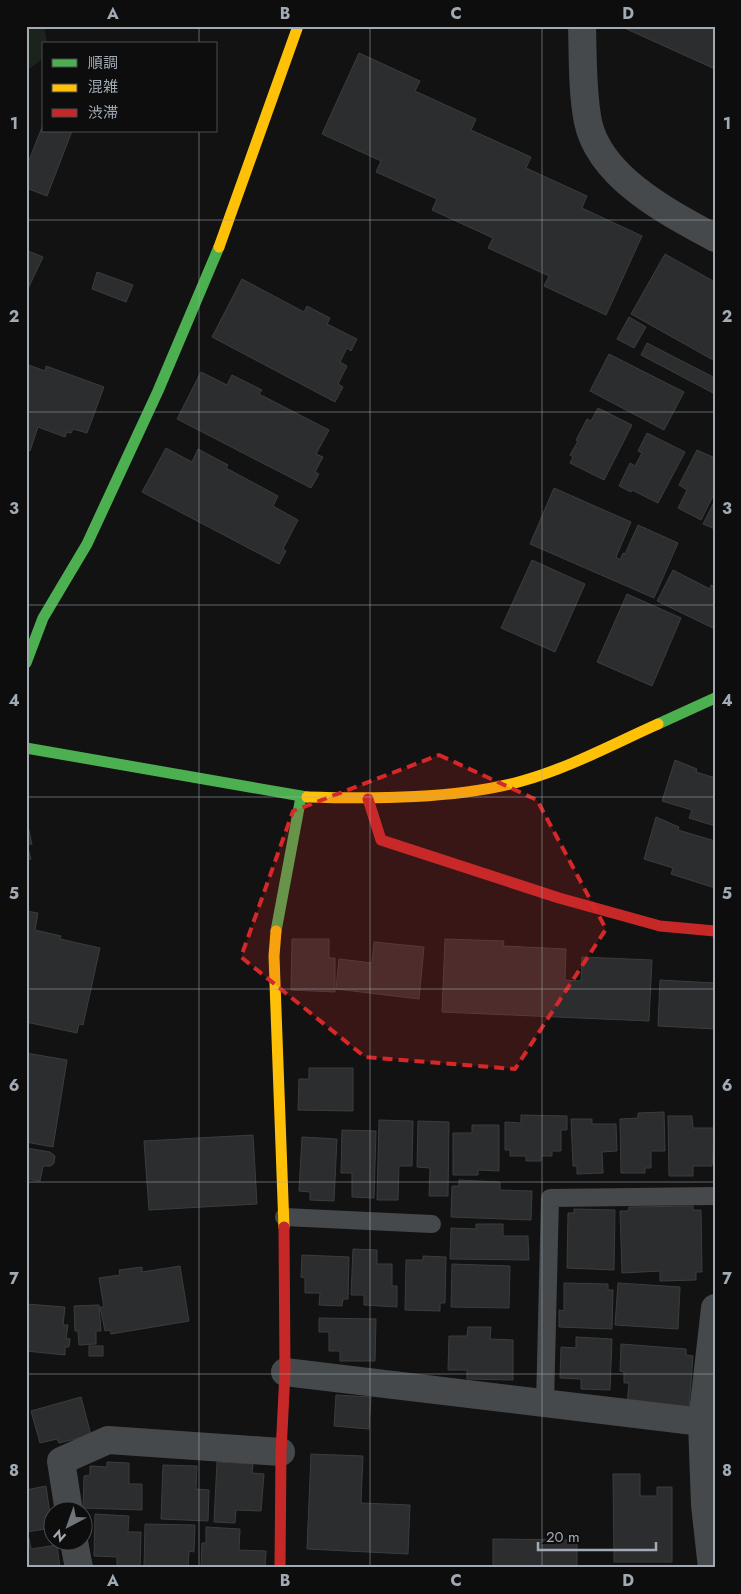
<svg xmlns="http://www.w3.org/2000/svg" width="741" height="1594" viewBox="0 0 741 1594" font-family="Jost,'Noto Sans JP',sans-serif">
	<style>
		.green { fill: #1c231c }
		.building { fill: #2c2d2e; stroke: #3a3d3e }
		.lines { fill: none; stroke-linecap: round; stroke-linejoin: round }
		.lane { stroke: #46494b; stroke-width: 18 }
		.street { stroke: #46494b; stroke-width: 28 }
		.fast { stroke: #4caf50; stroke-width: 11 }
		.slow { stroke: #ffc107; stroke-width: 11 }
		.jam { stroke: #c62828; stroke-width: 11 }
		.marked { fill: #d62828; fill-opacity: 0.2; stroke: #d62828; stroke-width: 4; stroke-dasharray: 10 6; stroke-linejoin: round }
		.grid { fill: none; stroke: #a2abb4; stroke-width: 1; stroke-opacity: 0.55 }
		.neatline { fill: none; stroke: #a2abb4; stroke-width: 2 }
		.grid-label { font-size: 16px; text-anchor: middle; font-weight: bold; fill: #a2abb4 }
	</style>
	<rect width="100%" height="100%" fill="#121212"/>
	<path class="green" d="M26 26H44L47 44H44V58L26 71Z"/>
	<g class="building">
		<path d="M620 26H715V69Z"/>
		<path d="M359 53 420 81 415 91 476 119 471 130 531 157 526 168 587 196 582 208 642 236 606 315 544 286 549 276 488 248 493 238 432 210 437 199 376 172 381 161 322 134Z"/>
		<path d="M44 122V131H72L47 196 26 188V168Z"/>
		<path d="M26 250 43 257 26 293Z"/>
		<path d="M665 254 715 282V361L631 314Z"/>
		<path d="M97 272 133 285 126 302 92 289Z"/>
		<path d="M242 279 304 312 307 306 330 318 327 324 357 339 351 351 347 348 340 362 347 366 338 384 343 387 335 402 212 337Z"/>
		<path d="M629 317 646 327 634 348 617 339Z"/>
		<path d="M647 343 715 378V394L641 355Z"/>
		<path d="M609 354 684 392 664 430 590 391Z"/>
		<path d="M26 364 45 371 46 366 104 387 87 433 73 429 71 433 67 432 65 437 38 427 30 451 26 449Z"/>
		<path d="M201 372 227 385 232 375 262 390 259 394 329 430 316 454 323 457 315 472 319 474 311 488 177 419Z"/>
		<path d="M598 408 632 425 604 480 570 463 573 457 570 455 578 441 576 440 587 419 591 421Z"/>
		<path d="M647 433 685 452 658 503 632 490 631 492 619 486 630 463 635 466 642 453 638 451Z"/>
		<path d="M166 448 192 462 198 449 228 465 226 468 278 496 273 506 298 520 283 549 286 551 279 564 142 492Z"/>
		<path d="M697 450 715 458V492L701 520 678 508 687 490 679 485Z"/>
		<path d="M554 488 631 522 616 557 620 560 623 553 625 554 638 525 678 543 654 598 530 544Z"/>
		<path d="M715 500V529L703 524Z"/>
		<path d="M532 560 585 584 555 652 501 628Z"/>
		<path d="M673 570 710 589 711 585 715 587V629L657 601Z"/>
		<path d="M627 594 681 618 652 686 597 662Z"/>
		<path d="M675 760 697 769 696 772 715 778V826L689 818 692 810 662 801Z"/>
		<path d="M26 817 32 844 27 845 31 859 26 860Z"/>
		<path d="M656 817 679 827 678 830 715 841V888L671 874 673 868 644 859Z"/>
		<path d="M26 911 38 913 35 930 61 936 60 939 100 948 83 1025 79 1024 77 1033 26 1022Z"/>
		<path d="M292 939H329V958H335V992L291 990Z"/>
		<path d="M445 939 504 941 503 946 566 949 565 980 581 981 582 957 652 960 649 1021 442 1012Z"/>
		<path d="M374 942 424 947 419 999 336 989 339 959 372 963Z"/>
		<path d="M660 980 715 983V1029L658 1026Z"/>
		<path d="M26 1053 67 1060 53 1147 26 1142Z"/>
		<path d="M309 1068H353V1111L298 1110 299 1079H309Z"/>
		<path d="M664 1112 665 1151H651V1168H645V1173H621L620 1119 638 1118V1113Z"/>
		<path d="M521 1115 567 1116V1130H561V1151H552V1156H541V1161H526V1156H510V1150H505V1122L521 1123Z"/>
		<path d="M668 1116H692L693 1128H715L712 1166H693V1176H669Z"/>
		<path d="M571 1119H592V1124H616L617 1151 602 1152 603 1173 577 1174V1166H573Z"/>
		<path d="M379 1120 413 1121 412 1166H399L398 1200H377Z"/>
		<path d="M418 1121 449 1122 448 1196H429L430 1168 417 1167Z"/>
		<path d="M472 1125H499V1171L478 1170V1175H453V1133H472Z"/>
		<path d="M342 1130 376 1131 374 1198 352 1197V1173H341Z"/>
		<path d="M253 1135 257 1204 149 1210 144 1141Z"/>
		<path d="M302 1137 337 1139 334 1201 310 1200V1192L299 1191Z"/>
		<path d="M26 1148 50 1152 55 1156 54 1163 51 1166H43L40 1181 26 1179Z"/>
		<path d="M459 1180 500 1182V1190L532 1191 531 1220 451 1217 452 1186H459Z"/>
		<path d="M693 1206V1210H701L702 1272H696V1280L660 1281V1271L622 1273 620 1211H628L629 1207Z"/>
		<path d="M574 1209 615 1210 614 1270 567 1268 568 1213H574Z"/>
		<path d="M476 1224H503V1236H528L529 1260 450 1259 451 1228 476 1229Z"/>
		<path d="M353 1249 377 1250V1264H392V1286H397V1307L364 1305V1295H351Z"/>
		<path d="M302 1255 349 1257 348 1299H343L342 1306 319 1305 320 1293H305V1278L301 1277Z"/>
		<path d="M423 1256 446 1257 445 1303H440V1311L405 1310 406 1260H423Z"/>
		<path d="M452 1264 510 1266 509 1308 451 1307Z"/>
		<path d="M180 1266 189 1321 111 1334 110 1330 105 1331 100 1307H104L99 1278 120 1275 119 1270 142 1267V1272Z"/>
		<path d="M564 1283 608 1284V1290H613L612 1329 559 1327V1310L564 1311Z"/>
		<path d="M618 1283 680 1287 678 1329 615 1325Z"/>
		<path d="M26 1304 65 1307 63 1325H68L66 1338 70 1339 69 1347H65V1355L26 1351Z"/>
		<path d="M99 1305 101 1331H96V1344L79 1345 78 1331H75L74 1306Z"/>
		<path d="M319 1318 376 1319 375 1361H340V1351H329V1332H319Z"/>
		<path d="M468 1327H491L490 1339 513 1340V1380L467 1379V1370H448L449 1336H467Z"/>
		<path d="M576 1337 612 1339 610 1390 581 1389V1379L560 1378 561 1347 576 1348Z"/>
		<path d="M621 1344 686 1349V1355L693 1356 689 1408 627 1404 629 1383H624V1372L620 1371Z"/>
		<rect x="89" y="1346" width="14" height="10"/>
		<path d="M336 1395 371 1397 369 1429 334 1426Z"/>
		<path d="M81 1397 91 1435 59 1443 57 1439 40 1443 31 1411Z"/>
		<path d="M311 1454 363 1456 361 1503 410 1505 408 1554 307 1549Z"/>
		<path d="M107 1462 129 1463V1484H142V1510L83 1508 84 1476 90 1475V1466L107 1467Z"/>
		<path d="M217 1462 253 1464 252 1473 264 1474 261 1511 236 1510 235 1523 214 1522Z"/>
		<path d="M163 1465 197 1466 196 1489 209 1490 208 1521 161 1519Z"/>
		<path d="M613 1474H640V1496H657V1487H672V1562H614Z"/>
		<path d="M46 1486 52 1528 26 1532V1490Z"/>
		<path d="M95 1514 129 1516 128 1532H141L140 1568H117V1557L94 1556Z"/>
		<path d="M145 1524 195 1525 194 1552 189 1551 188 1568H144Z"/>
		<path d="M206 1527 240 1529 239 1550 266 1551 265 1568H201L202 1543H206Z"/>
		<path d="M26 1538H29L31 1549 57 1545 60 1568H26Z"/>
		<path d="M493 1539 577 1540V1568H493Z"/>
	</g>
	<g class="lines">
		<g class="lane">
			<path d="M284 1217 432 1224"/>
			<path d="M545 1405 550 1198 715 1196"/>
		</g>
		<g class="street">
			<path d="M582 26C583 58 582 91 588 122 600 178 669 213 715 238"/>
			<path d="M285 1372 702 1422"/>
			<path d="M69 1512 61 1461 108 1440 281 1452"/>
			<path d="M74 1542 79 1568"/>
			<path d="M712 1568 705 1505 702 1422 715 1308"/>
		</g>
		<g class="fast">
			<path d="M26 663 43 618 87 544 158 391 219 247"/>
			<path d="M658 724 715 698"/>
			<path d="M26 748 307 797"/>
			<path d="M276 931 301 797"/>
		</g>
		<g class="slow">
			<path d="M219 247 298 26"/>
			<path d="M307 797C373 799 458 799 522 781 569 768 613 744 658 724"/>
			<path d="M276 931 274 956 284 1227"/>
		</g>
		<g class="jam">
			<path d="M368 799 381 840 559 898 660 926 715 931"/>
			<path d="M280 1568 281 1452 285 1372 284 1227"/>
		</g>
	</g>
	<path class="marked" d="M439 755 537 800 606 929 515 1069 365 1057 241 957 293 811Z"/>
	<path class="grid" d="M199 26V44M370 26V1568M542 26V1568M199 131V1568M26 220H715M26 412H715M26 605H715M26 797H715M26 989H715M26 1182H715M26 1374H715"/>
	<rect width="741" height="1594" fill="none" stroke="#0d0d0e" stroke-width="55"/>
	<rect x="42" y="42" width="175" height="90" fill="#0d0d0e" stroke="#494c50"/>
	<rect x="52" y="59" width="25" height="8" fill="#4caf50" stroke="#494c50"/>
	<text x="88" y="68" font-size="15" fill="#a2abb4">順調</text>
	<rect x="52" y="84" width="25" height="8" fill="#ffc107" stroke="#494c50"/>
	<text x="88" y="92" font-size="15" fill="#a2abb4">混雑</text>
	<rect x="52" y="109" width="25" height="8" fill="#c62828" stroke="#494c50"/>
	<text x="88" y="118" font-size="15" fill="#a2abb4">渋滞</text>
	<g transform="translate(68 1526) rotate(221)"><circle r="24" fill="#0d0d0e" stroke="#494c50"/>
	<path d="M0-4L9 19L0 12L-9 19Z" fill="#70757b"/>
	<text y="-8" font-size="14" font-weight="bold" text-anchor="middle" fill="#a2abb4">N</text>
	</g>
	<path d="M538 1542v8h118v-8" fill="none" stroke="#a2abb4" stroke-width="2.5"/>
	<text x="546" y="1542" font-size="15" fill="#a2abb4" stroke="#0d0d0e" stroke-width="4" paint-order="stroke">20 m</text>
	<rect x="28" y="28" width="686" height="1538" class="neatline"/>
	<g class="grid-label">
		<text x="113" y="19">A</text>
		<text x="285" y="19">B</text>
		<text x="456" y="19">C</text>
		<text x="628" y="19">D</text>
		<text x="14" y="129">1</text>
		<text x="727" y="129">1</text>
		<text x="14" y="322">2</text>
		<text x="727" y="322">2</text>
		<text x="14" y="514">3</text>
		<text x="727" y="514">3</text>
		<text x="14" y="706">4</text>
		<text x="727" y="706">4</text>
		<text x="14" y="899">5</text>
		<text x="727" y="899">5</text>
		<text x="14" y="1091">6</text>
		<text x="727" y="1091">6</text>
		<text x="14" y="1284">7</text>
		<text x="727" y="1284">7</text>
		<text x="14" y="1476">8</text>
		<text x="727" y="1476">8</text>
		<text x="113" y="1586">A</text>
		<text x="285" y="1586">B</text>
		<text x="456" y="1586">C</text>
		<text x="628" y="1586">D</text>
	</g>
</svg>
